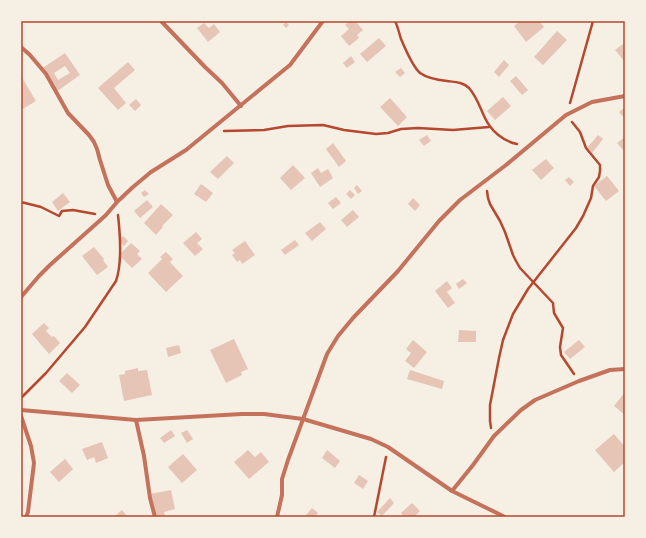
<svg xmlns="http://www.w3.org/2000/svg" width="646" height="538" viewBox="0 0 646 538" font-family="Raleway,sans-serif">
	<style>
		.building { fill: #e6c5b7; fill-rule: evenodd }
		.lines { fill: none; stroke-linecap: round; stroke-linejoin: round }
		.path { stroke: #b5482f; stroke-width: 2.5 }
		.minor { stroke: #c5725c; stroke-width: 4 }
		.neatline { fill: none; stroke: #b5482f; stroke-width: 1.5 }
	</style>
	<rect width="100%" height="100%" fill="#f6efe4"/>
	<g class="building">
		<path d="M350 21H355L363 30 357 35 359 38 349 46 341 36 349 29 345 25Z"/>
		<path d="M520 21H539L544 27 526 42 514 26Z"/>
		<path d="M286 22 289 25 286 28 283 25Z"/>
		<path d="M204 23 209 28 214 24 220 32 208 42 197 28Z"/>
		<path d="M557 31 567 40 543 65 534 57Z"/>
		<path d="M379 38 386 46 367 62 360 54Z"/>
		<path d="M623 44 625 47V62L615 50Z"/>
		<path d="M65 53 80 75 56 92 41 69ZM65 66 70 73 58 80 54 73Z"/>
		<path d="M351 56 355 62 347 68 343 63Z"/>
		<path d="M504 60 509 65 499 77 494 72Z"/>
		<path d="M128 62 135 70 114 88 126 103 118 110 98 88Z"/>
		<path d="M401 68 405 73 400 77 395 72Z"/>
		<path d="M21 76 36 101 21 110Z"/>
		<path d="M516 76 528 90 522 95 510 81Z"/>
		<path d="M503 97 511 106 495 120 487 111Z"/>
		<path d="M390 98 407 117 398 126 380 107Z"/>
		<path d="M136 99 141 105 135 111 129 105Z"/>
		<path d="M625 107V119L619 112Z"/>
		<path d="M427 135 431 141 424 146 419 140Z"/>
		<path d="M598 135 603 139 592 153 587 148Z"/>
		<path d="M625 137V149L623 150 617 143Z"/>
		<path d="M333 143 346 161 339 167 326 149Z"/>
		<path d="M227 156 234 163 218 179 210 172Z"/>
		<path d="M546 159 554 168 541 180 532 170Z"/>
		<path d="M293 165 305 178 291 190 280 178Z"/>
		<path d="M318 168 321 173 328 169 333 178 320 187 311 173Z"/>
		<path d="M607 176 619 191 606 201 594 186Z"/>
		<path d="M569 177 574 182 570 186 565 180Z"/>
		<path d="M201 184 213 193 206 202 194 194Z"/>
		<path d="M357 185 362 191 358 194 354 188Z"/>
		<path d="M145 190 149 194 144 197 141 193Z"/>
		<path d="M350 190 355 195 351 199 346 194Z"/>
		<path d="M63 193 70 202 58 211 52 202Z"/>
		<path d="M336 197 341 203 333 209 328 203Z"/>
		<path d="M413 198 420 205 415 211 408 204Z"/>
		<path d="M147 200 153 207 140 218 134 211Z"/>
		<path d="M161 204 173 215 162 226 163 227 156 235 144 223Z"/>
		<path d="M353 210 359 217 347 227 341 220Z"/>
		<path d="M320 222 326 229 312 241 305 233Z"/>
		<path d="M196 232 202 239 197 243 203 249 195 256 183 243Z"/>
		<path d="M123 236 128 241 124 246 119 241Z"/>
		<path d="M295 240 299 245 285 255 281 250Z"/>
		<path d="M245 241 255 255 242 264 240 260 237 262 232 255 235 253 232 250Z"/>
		<path d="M131 243 140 251 137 254 142 259 132 268 119 255Z"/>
		<path d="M94 247 104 259 103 260 108 267 97 275 82 256Z"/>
		<path d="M166 252 173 259 170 262 183 276 166 292 148 273 162 259 160 257Z"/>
		<path d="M463 279 467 283 459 289 456 284Z"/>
		<path d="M447 281 452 288 447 292 455 303 448 308 435 291Z"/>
		<path d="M44 323 49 328 46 331 52 337 54 336 60 343 49 354 32 334Z"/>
		<path d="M459 330 476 331V342H458Z"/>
		<path d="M234 339 248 369 241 372 242 375 226 383 210 350Z"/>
		<path d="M413 340 427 352 414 368 405 361 411 353 406 349Z"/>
		<path d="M579 340 585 347 570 359 564 352Z"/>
		<path d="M179 345 181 353 168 357 166 348Z"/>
		<path d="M138 368V371L147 370 152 395 124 401 119 375 125 374V371Z"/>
		<path d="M410 370 444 381 442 389 407 379Z"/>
		<path d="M67 373 80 385 72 393 59 381Z"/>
		<path d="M625 392V415L614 406Z"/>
		<path d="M171 430 175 436 164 443 160 438Z"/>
		<path d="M187 430 193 439 187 443 181 433Z"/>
		<path d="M614 434 625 447V462L614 472 595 450Z"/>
		<path d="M102 442 108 458 96 463 94 457 87 460 82 449Z"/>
		<path d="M248 450 255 457 261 452 269 462 249 479 234 462Z"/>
		<path d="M327 450 340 461 335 468 322 458Z"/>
		<path d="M183 454 197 470 182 483 168 467Z"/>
		<path d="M65 459 73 469 59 482 50 472Z"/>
		<path d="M359 475 368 481 363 489 354 483Z"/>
		<path d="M171 490 175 509 164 512 165 517H155L150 494Z"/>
		<path d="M390 498 394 503 382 516 377 512Z"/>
		<path d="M412 503 420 511 414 517H404L401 513Z"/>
		<path d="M312 508 318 513 315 517H304Z"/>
		<path d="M122 510 127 516 126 517H114Z"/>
	</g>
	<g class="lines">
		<g class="path">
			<path d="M395 21C398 27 399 33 401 39 405 48 412 66 420 73 427 78 438 80 447 81 455 82 463 82 469 88 477 97 480 108 485 118 491 131 503 141 517 144"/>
			<path d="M570 103 593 21"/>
			<path d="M224 131 264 130 288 126 323 125 344 130 376 134 388 133 401 129 418 128 453 130 489 127"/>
			<path d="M487 191 488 198 490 204 500 221 505 232 513 255 516 261 520 268 553 303 554 313 563 328 560 347 561 355 574 374"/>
			<path d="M21 202 41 207 59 216 62 211 73 210 95 214"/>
			<path d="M21 398 46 373 85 327 116 281C122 264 120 233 118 215"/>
			<path d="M491 428 490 421V405L499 358 503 340 513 314 528 289 576 228 583 216 591 198 593 186 599 177 600 171V165L586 148 580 132 572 122"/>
			<path d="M374 517 386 457"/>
		</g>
		<g class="minor">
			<path d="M161 21 205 67 222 83 241 106"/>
			<path d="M21 47 30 55 46 74 68 113 89 135 94 142 97 149 100 160 108 185 117 202"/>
			<path d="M21 297 39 276 50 265 106 215 117 202 133 187 151 172 186 150 290 65 323 21"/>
			<path d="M21 410 136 420 242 414H264L303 419 371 439 388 447 452 491 505 517"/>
			<path d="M21 416 31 446 34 463 28 512 26 517"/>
			<path d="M136 420 144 456 150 498 155 517"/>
			<path d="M452 491 473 465 494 436 521 410 535 400 579 381 610 370 625 369"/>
			<path d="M277 517 282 495V479L288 460 327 354 338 336 353 318 398 271 439 221 460 200 506 165 566 115 592 102 625 96"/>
		</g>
	</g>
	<rect width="646" height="538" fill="none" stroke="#f6efe4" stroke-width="44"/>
	<rect x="22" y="22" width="602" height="494" class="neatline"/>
</svg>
